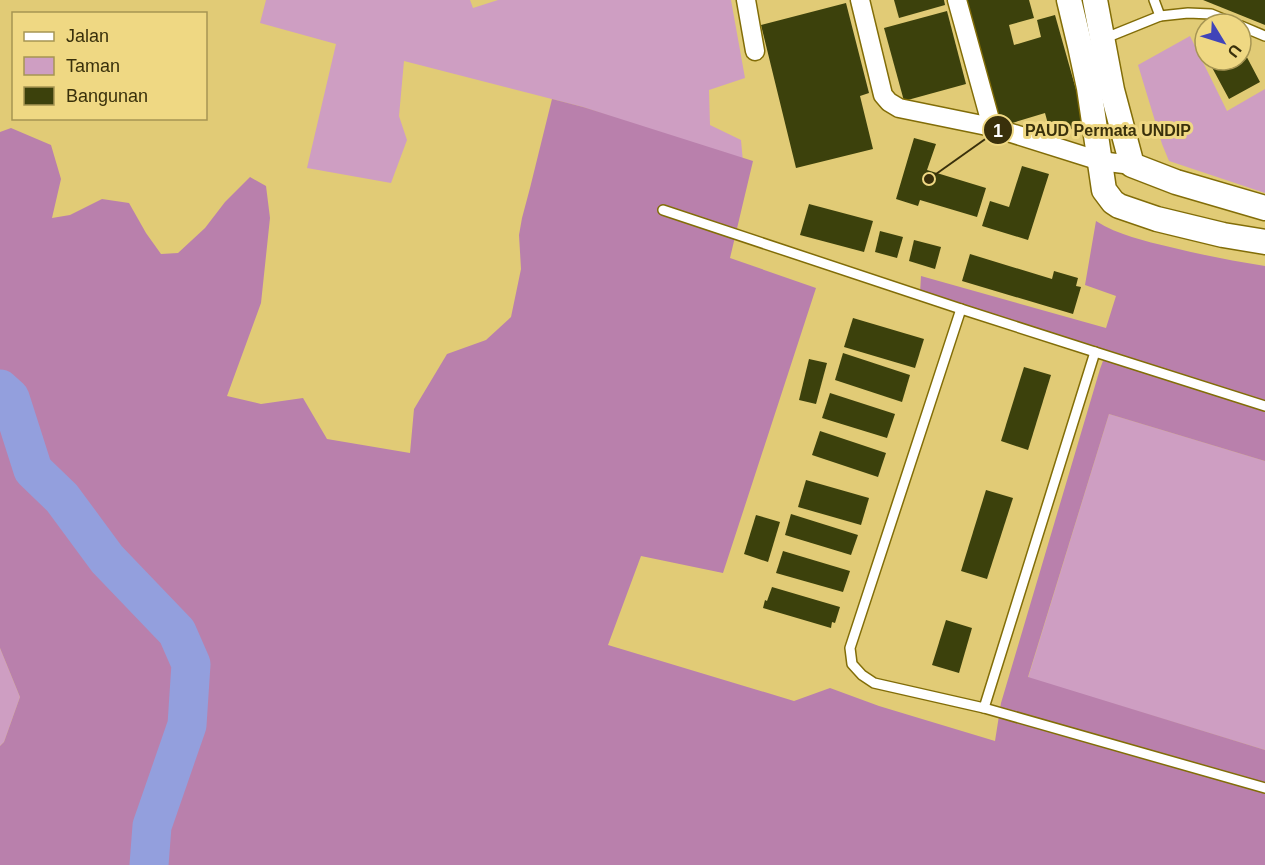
<svg xmlns="http://www.w3.org/2000/svg" width="1265" height="865" viewBox="0 0 1265 865" font-family="Helvetica,sans-serif">
	<style>
		.green { fill: #ce9ec2 }
		.forest { fill: #b980ac }
		.lines { fill: none; stroke-linecap: round; stroke-linejoin: round }
		.river { stroke: #939fdd; stroke-width: 39 }
		.building { fill: #3c410c }
		.service-casing { stroke: #826d08; stroke-width: 12 }
		.minor-casing { stroke: #826d08; stroke-width: 21 }
		.tertiary-casing { stroke: #826d08; stroke-width: 27 }
		.service { stroke: #fff; stroke-width: 9 }
		.minor { stroke: #fff; stroke-width: 18 }
		.tertiary { stroke: #fff; stroke-width: 24 }
		.leader { fill: none; stroke: #39300b; stroke-width: 2 }
		.callout-dot { fill: #39300b; stroke: #efd883; stroke-width: 2 }
		.mark-label { font-size: 18px; text-anchor: middle; font-weight: bold; fill: #fff }
		.callout-label { font-size: 16px; text-anchor: middle; font-weight: bold; fill: #39300b; stroke: #efd883; stroke-width: 6; stroke-linejoin: round; paint-order: stroke }
	</style>
	<rect width="100%" height="100%" fill="#e1cb76"/>
	<g class="green">
		<path d="M266 0H470L473 8 498 0H731L745 78 709 90 710 125 741 140 743 162 583 107 404 61 399 116 407 140 391 183 307 168 336 44 260 23Z"/>
		<path d="M1190 36 1227 111 1265 89V193L1169 161 1162 144 1138 65Z"/>
		<path d="M1109 414 1265 461V750L1028 678Z"/>
		<path d="M0 648 20 697 4 742 0 746Z"/>
	</g>
	<path class="forest" d="M552 99 583 107 753 161 730 258 816 288 723 573 641 556 608 645 794 701 830 688 879 706 995 741 1001 703 1100 369 1107 350 920 293 921 276 1106 328 1116 296 1085 285 1096 221C1118 235 1145 241 1170 247 1202 255 1233 261 1265 266V461L1109 414 1028 677 1265 750V865H0V746L4 742 20 697 0 648V132L11 128 51 145 61 179 52 218 70 215 102 199 129 203 146 233 161 254 178 253 205 228 225 202 250 177 266 186 270 218 261 303 227 396 261 404 303 398 327 439 410 453 414 409 447 354 486 340 511 317 521 269 519 235 522 218 530 188Z"/>
	<g class="lines">
		<path class="river" d="M0 389 10 398 33 470 62 498 107 559 177 632 191 664 187 725 152 826 149 865"/>
	</g>
	<g class="building">
		<path d="M894 0H944L945 5 899 18Z"/>
		<path d="M966 0H1029L1034 18 1009 25 1014 45 1041 37 1037 20 1055 15 1086 125 1051 135 1045 113 1002 126Z"/>
		<path d="M1203 0H1265V25Z"/>
		<path d="M846 3 869 93 860 96 873 149 796 168 761 25Z"/>
		<path d="M947 11 966 84 904 101 884 28Z"/>
		<path d="M1241 46 1260 82 1229 99 1208 60H1241Z"/>
		<path d="M914 138 936 144 927 170 986 188 977 217 920 200 918 206 896 199Z"/>
		<path d="M1022 166 1049 174 1028 240 982 226 990 201 1009 207Z"/>
		<path d="M809 204 873 221 864 252 800 235Z"/>
		<path d="M880 231 903 237 897 258 875 252Z"/>
		<path d="M914 240 941 247 935 269 909 261Z"/>
		<path d="M970 254 1052 279 1054 271 1078 278 1076 286 1081 287 1073 314 962 281Z"/>
		<path d="M853 318 924 339 915 368 844 347Z"/>
		<path d="M843 353 910 375 902 402 835 380Z"/>
		<path d="M809 359 827 363 816 404 799 400Z"/>
		<path d="M1024 367 1051 375 1028 450 1001 441Z"/>
		<path d="M830 393 895 414 887 438 822 418Z"/>
		<path d="M820 431 886 453 878 477 812 455Z"/>
		<path d="M806 480 869 498 861 525 798 507Z"/>
		<path d="M986 490 1013 498 987 579 961 571Z"/>
		<path d="M791 514 858 535 851 555 785 535Z"/>
		<path d="M756 515 780 522 768 562 744 554Z"/>
		<path d="M783 551 850 571 843 592 776 573Z"/>
		<path d="M772 587 840 607 835 623 832 622 831 628 763 608 765 600 767 601Z"/>
		<path d="M946 620 972 628 959 673 932 665Z"/>
	</g>
	<g class="lines">
		<g class="service-casing">
			<g id="service">
				<path d="M1154 0 1160 16 1188 13 1211 14 1235 24"/>
				<path d="M1241 26 1265 36"/>
				<path d="M1103 39 1160 16"/>
				<path d="M663 210 961 309"/>
				<path d="M1265 406 1095 352 984 708 1265 788"/>
				<path d="M984 708 874 683 862 675 852 664 850 648 961 309 1095 352"/>
			</g>
		</g>
		<g class="minor-casing">
			<g id="minor">
				<path d="M746 0 755 51"/>
				<path d="M860 0 883 95 889 102 899 108 992 127"/>
				<path d="M957 0 992 127 1100 161 1132 165"/>
			</g>
		</g>
		<g class="tertiary-casing">
			<g id="tertiary">
				<path d="M1069 0 1080 46 1089 88 1104 190 1113 202 1119 206 1157 219 1223 235 1265 242"/>
				<path d="M1095 0 1112 90 1132 165 1176 182 1265 208"/>
			</g>
		</g>
		<use href="#service" class="service"/>
		<use href="#minor" class="minor"/>
		<use href="#tertiary" class="tertiary"/>
	</g>
	<path class="leader" d="M929 179L998 130"/>
	<g class="callout-dot">
		<circle cx="929" cy="179" r="6"/>
		<circle cx="998" cy="130" r="15"/>
	</g>
	<g class="mark-label">
		<text x="998" y="137">1</text>
	</g>
	<g class="callout-label">
		<text x="1108" y="136">PAUD Permata UNDIP</text>
	</g>
	<rect x="12" y="12" width="195" height="108" fill="#efd883" stroke="#a69553" stroke-width="1.5"/>
	<rect x="24" y="32" width="30" height="9" fill="#ffffff" stroke="#a69553" stroke-width="1.5"/>
	<text x="66" y="42" font-size="18" fill="#39300b">Jalan</text>
	<rect x="24" y="57" width="30" height="18" fill="#ce9ec2" stroke="#a69553" stroke-width="1.5"/>
	<text x="66" y="72" font-size="18" fill="#39300b">Taman</text>
	<rect x="24" y="87" width="30" height="18" fill="#3c410c" stroke="#a69553" stroke-width="1.5"/>
	<text x="66" y="102" font-size="18" fill="#39300b">Bangunan</text>
	<g transform="translate(1223 42) rotate(128)"><circle r="28" fill="#efd883" stroke="#a69553" stroke-width="1.5"/>
	<path d="M0-4.5L10 22L0 15L-10 22Z" fill="#4044b9"/>
	<text y="-9" font-size="16" font-weight="bold" text-anchor="middle" fill="#39300b">U</text>
	</g>
</svg>
